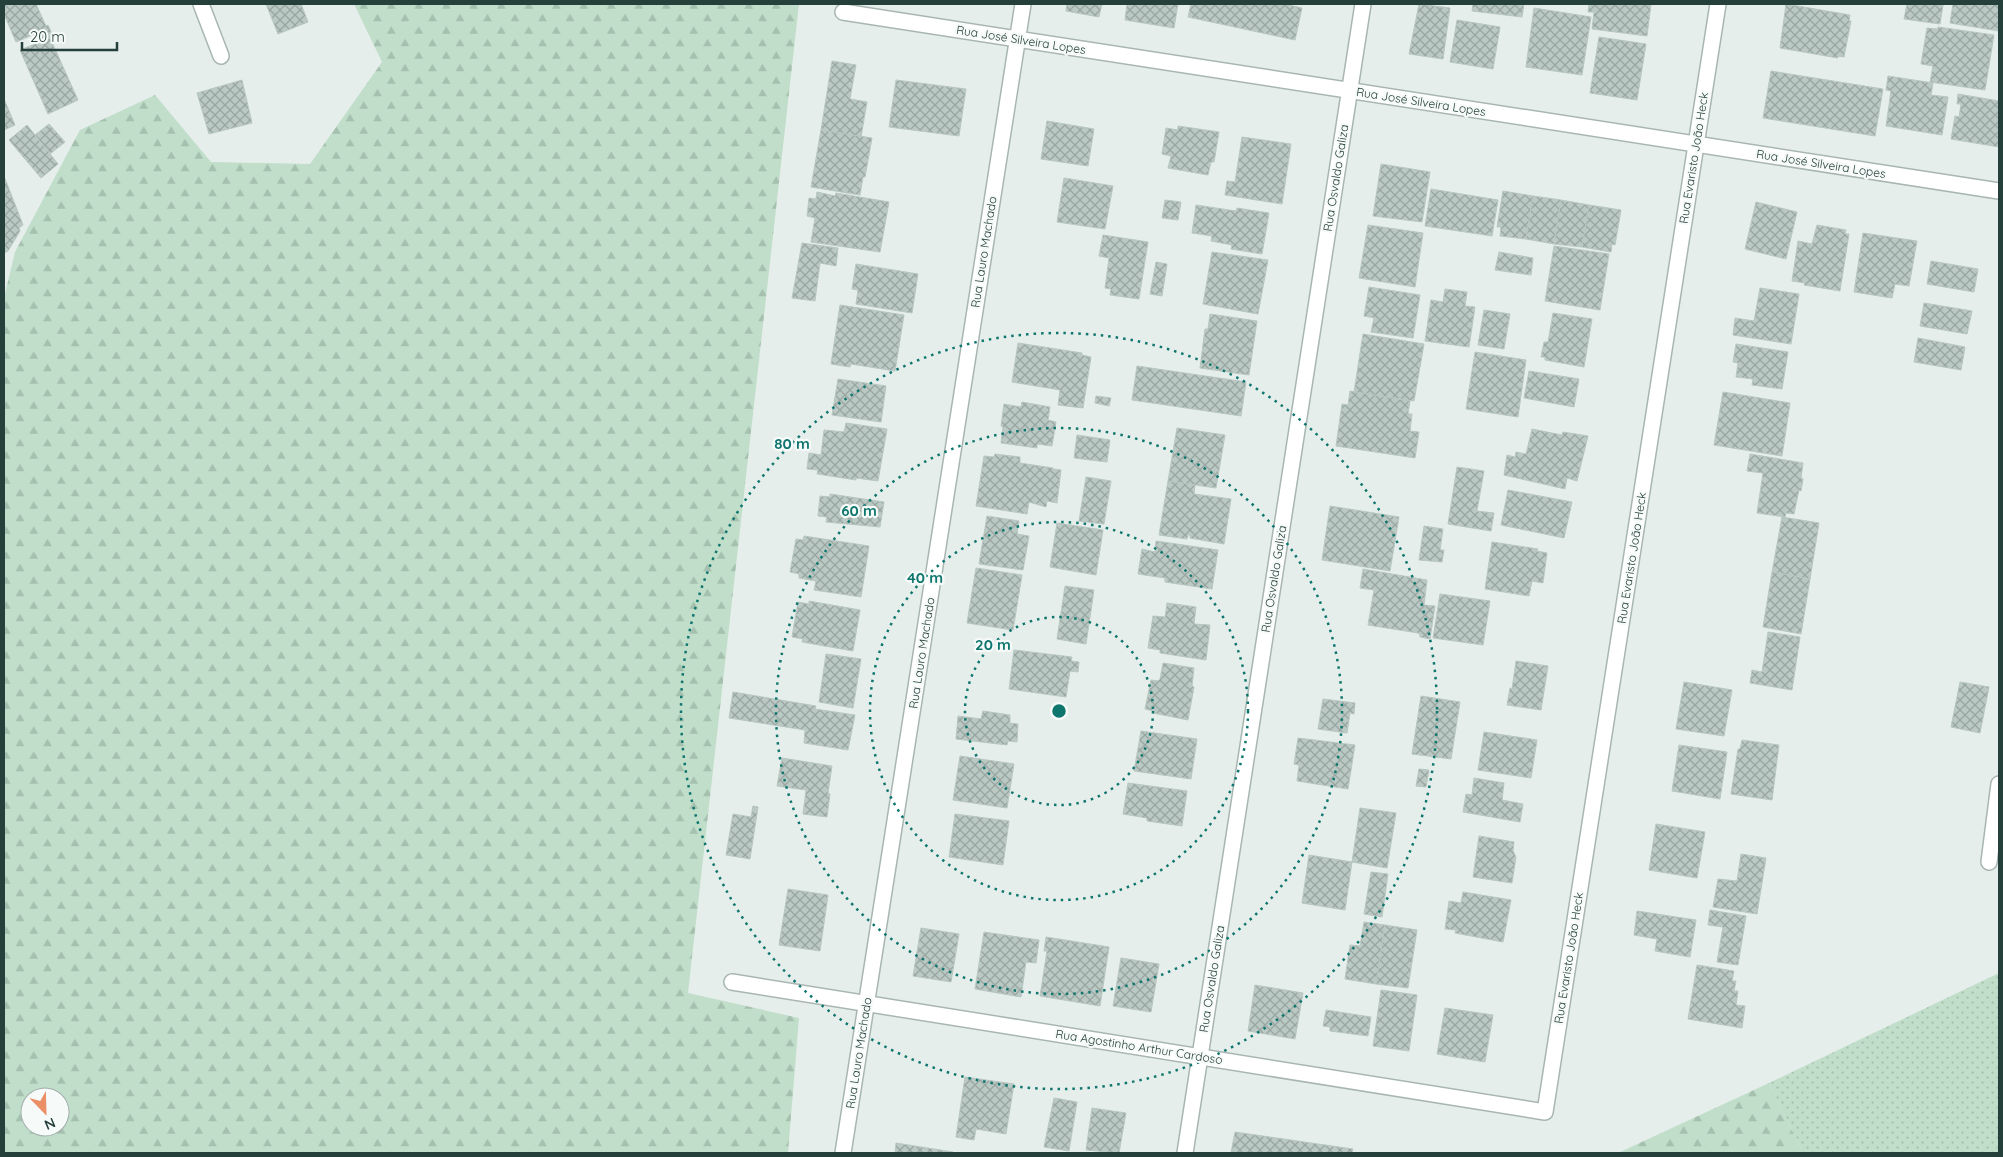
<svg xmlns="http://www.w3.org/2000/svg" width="2003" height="1157" viewBox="0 0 2003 1157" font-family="Quicksand,sans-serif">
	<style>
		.grass { fill: url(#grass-dots) }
		.forest { fill: url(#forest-firs); fill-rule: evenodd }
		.building { fill: url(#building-cross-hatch); stroke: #b8c7c2 }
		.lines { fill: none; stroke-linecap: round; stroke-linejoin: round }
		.minor-casing { stroke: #a8b6b2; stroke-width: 18 }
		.minor { stroke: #fff; stroke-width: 15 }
		.ring { fill: none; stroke: #0f766e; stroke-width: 2.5; stroke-dasharray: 2.5 5 }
		.labels { text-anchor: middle; stroke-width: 4.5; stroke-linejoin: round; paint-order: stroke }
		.street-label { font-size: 12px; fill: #253f3a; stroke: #f6faf8 }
		.centre { fill: #0f766e; stroke: #f6faf8; stroke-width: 2.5 }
		.ring-label { font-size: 15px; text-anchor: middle; font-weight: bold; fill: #0f766e; stroke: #f6faf8; stroke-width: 4.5; stroke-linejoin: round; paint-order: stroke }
	</style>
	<defs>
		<pattern id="grass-dots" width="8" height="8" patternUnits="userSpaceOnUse" patternTransform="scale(1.25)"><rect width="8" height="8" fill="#c0deca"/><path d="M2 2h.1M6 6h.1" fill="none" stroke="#a5c0ae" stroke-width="1.8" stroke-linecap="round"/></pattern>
		<pattern id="forest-firs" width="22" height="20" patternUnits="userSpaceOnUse" patternTransform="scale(1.25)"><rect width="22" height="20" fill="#c0deca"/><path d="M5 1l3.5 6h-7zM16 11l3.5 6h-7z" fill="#a5c0ae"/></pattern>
		<pattern id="building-cross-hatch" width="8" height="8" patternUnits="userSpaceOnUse" patternTransform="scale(1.25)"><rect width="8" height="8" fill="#bbc9c4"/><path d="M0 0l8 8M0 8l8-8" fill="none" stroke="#98a5a0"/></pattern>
	</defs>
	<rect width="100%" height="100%" fill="#e6eeeb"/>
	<path class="grass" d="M1999 973V1153H1803L1769 1083Z"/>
	<g class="forest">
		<path d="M354 4H799L688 993 799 1018 788 1153H4V298L15 252 80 130 155 95 211 162 310 164 382 62ZM30 1097H60V1127H30Z"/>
		<path d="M1769 1083 1803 1153H1618Z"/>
	</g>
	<g class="building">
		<path d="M4 4H36L46 26 48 25 53 36 41 41 37 33 16 42 4 14Z"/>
		<path d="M266 4H301L308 22 278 34Z"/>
		<path d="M1067 4H1102L1099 17 1066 11Z"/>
		<path d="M1127 4H1178L1174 28 1125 20Z"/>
		<path d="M1191 4H1284L1302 8 1295 40 1188 17Z"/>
		<path d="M1419 4 1450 8 1443 59 1409 54Z"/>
		<path d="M1473 4H1524L1522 17 1472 11Z"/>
		<path d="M1589 4H1651L1647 36 1592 29 1594 12H1588Z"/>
		<path d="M1786 4 1850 15 1849 21H1851L1844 57 1838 56V58L1780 48Z"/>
		<path d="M1907 4H1946L1943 5 1940 24 1904 19Z"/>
		<path d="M1953 4H1999V31L1950 23Z"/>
		<path d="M1534 8 1591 17 1582 75 1526 67Z"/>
		<path d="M1457 20 1500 27 1493 69 1450 62Z"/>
		<path d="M1938 27 1994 35 1985 90 1930 82 1933 66 1921 64 1927 28 1938 29Z"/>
		<path d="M1599 37 1646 44 1637 100 1590 93Z"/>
		<path d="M50 38 78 100 48 114 20 50Z"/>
		<path d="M832 61 856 65 850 99 867 102 861 137 821 130Z"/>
		<path d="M1771 71 1883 89 1875 136 1763 118Z"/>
		<path d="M1888 76 1933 83 1931 95 1948 97 1942 135 1886 126 1891 91 1886 90Z"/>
		<path d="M242 80 252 123 209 134 197 93Z"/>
		<path d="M896 80 966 89 959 136 889 127Z"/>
		<path d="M1958 94 1999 101V147L1951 139 1955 116 1959 117 1961 104H1957Z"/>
		<path d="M4 99 15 125 4 130Z"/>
		<path d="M1047 121 1094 129 1088 166 1041 159Z"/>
		<path d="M49 124 65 142 50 154 35 135Z"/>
		<path d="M27 125 58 164 41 178 9 140Z"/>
		<path d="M1178 126 1219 132 1214 162H1211L1208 175 1168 168 1171 156 1162 154 1166 128 1178 130Z"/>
		<path d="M821 130 872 138 865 177H863L860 195 811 187Z"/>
		<path d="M1242 137 1291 144 1282 204 1225 195 1227 181 1235 182Z"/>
		<path d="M1381 164 1430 172 1422 222 1373 216Z"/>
		<path d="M4 176 23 225 19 228 20 231 8 251 4 253Z"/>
		<path d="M1064 178 1113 186 1105 229 1057 222Z"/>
		<path d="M1431 189 1498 200 1492 236 1425 226Z"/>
		<path d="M1503 191 1533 196 1526 239 1500 236 1501 227H1497Z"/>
		<path d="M817 192 835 196 836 193 889 202 880 252 811 242 815 218 807 216 809 198 816 199Z"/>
		<path d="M1533 196 1561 200 1554 244 1526 239Z"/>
		<path d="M1165 200 1181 202 1178 220 1162 218Z"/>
		<path d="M1561 200 1589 205 1582 247 1554 244Z"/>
		<path d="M1756 202 1797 212 1786 259 1745 249Z"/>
		<path d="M1196 205 1236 211 1237 208 1269 213 1262 254 1231 249 1232 245 1211 241 1212 236 1192 233Z"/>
		<path d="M1589 205 1621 210 1615 245 1612 244 1611 252 1582 247Z"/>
		<path d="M1368 225 1423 233 1415 287 1359 278Z"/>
		<path d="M1817 225 1846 230 1845 234H1849L1840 291 1804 285 1805 283 1792 281 1798 241 1812 244Z"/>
		<path d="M1863 233 1917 241 1909 286 1895 284 1892 298 1854 292Z"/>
		<path d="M1103 235 1148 242 1139 299 1110 295 1111 289 1105 288 1109 258 1099 256Z"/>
		<path d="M802 243 838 248 836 266 820 263 815 301 792 298Z"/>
		<path d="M1554 246 1609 254 1600 310 1545 301Z"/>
		<path d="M1212 252 1268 260 1258 314 1203 304Z"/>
		<path d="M1499 252 1533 258 1531 275 1495 270Z"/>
		<path d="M1931 261 1978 269 1974 292 1927 284Z"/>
		<path d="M1156 262 1167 264 1162 296 1150 294Z"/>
		<path d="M856 264 918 274 912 313 856 304 858 290 852 289Z"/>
		<path d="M1369 287 1420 295 1413 338 1371 332 1374 318 1364 316Z"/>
		<path d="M1760 288 1799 294 1791 344 1733 335 1735 318 1754 321Z"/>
		<path d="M1445 289 1467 292 1465 306 1475 307 1469 347 1425 341 1431 300 1443 302Z"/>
		<path d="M1924 303 1972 311 1967 334 1920 326Z"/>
		<path d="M840 305 904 315 895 371 851 364 850 367 831 364Z"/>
		<path d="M1484 310 1510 314 1504 349 1478 345Z"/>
		<path d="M1553 313 1592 319 1584 367 1545 360V357H1541L1544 342H1548Z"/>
		<path d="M1210 314 1257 321 1249 375 1200 368 1205 329H1208Z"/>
		<path d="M1363 334 1424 344 1414 401 1354 392Z"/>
		<path d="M1918 338 1965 347 1961 370 1914 362Z"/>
		<path d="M1018 343 1082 353V355L1091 357 1083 408 1058 405 1060 390 1012 382Z"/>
		<path d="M1736 344 1788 352 1782 389 1752 385 1753 379 1736 377 1738 363 1733 362Z"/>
		<path d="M1475 352 1526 360 1518 417 1466 409Z"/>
		<path d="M1137 366 1246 382 1241 416 1132 400Z"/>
		<path d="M1529 371 1579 379 1574 407 1524 398Z"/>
		<path d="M838 379 886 386 881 422 832 415Z"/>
		<path d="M1350 391 1410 401 1408 414H1412L1410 431 1419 432 1415 458 1336 446 1342 404 1348 405Z"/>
		<path d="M1723 392 1790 403 1782 456 1714 445Z"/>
		<path d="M1096 396 1111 398 1109 406 1095 403Z"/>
		<path d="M1022 402 1050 407 1048 420 1056 422 1052 446 1037 444V448L1001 443 1003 427 1001 426 1004 404 1021 407Z"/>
		<path d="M846 423 887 429 878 481 856 478V480L817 474 818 470 807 469 809 453 821 455 824 430 844 432Z"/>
		<path d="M1177 428 1225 435 1216 488 1168 481Z"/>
		<path d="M1532 429 1562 435 1563 432 1588 436 1577 481 1567 478 1565 489 1504 475 1507 455 1515 457 1516 452 1526 454Z"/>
		<path d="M1077 435 1110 440 1107 462 1074 458Z"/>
		<path d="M995 454 1020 457V463L1053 468V469L1061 470 1057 503 1047 501 1046 507 1029 502 1027 514 976 506 984 456 994 457Z"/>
		<path d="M1750 454 1803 463 1801 478 1803 479 1801 491 1799 490 1794 514 1786 513 1785 517 1757 513 1763 473 1747 471Z"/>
		<path d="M1457 467 1484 471 1477 511 1494 513 1491 531 1448 524Z"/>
		<path d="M1086 477 1111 481 1104 524 1079 521Z"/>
		<path d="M1168 481 1195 485 1194 494 1231 499 1224 544 1190 538V535H1188L1187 539 1159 535Z"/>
		<path d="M1508 490 1572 502 1564 538 1501 525Z"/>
		<path d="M830 494 884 502 880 527 826 522 827 517 818 516 820 496 830 497Z"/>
		<path d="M1330 506 1399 517 1390 571 1322 560Z"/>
		<path d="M987 516 1019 521 1017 534 1029 536 1023 570 979 564Z"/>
		<path d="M1782 517 1819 523 1810 579 1772 572Z"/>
		<path d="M1057 523 1103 530 1096 575 1050 567Z"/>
		<path d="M1424 526 1443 529 1440 550H1444L1442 562 1419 560Z"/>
		<path d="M804 536 869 546 861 597 814 590 816 581 799 578V574L790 572 796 539 803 540Z"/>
		<path d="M1156 541 1218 550 1212 589 1165 582V578L1138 574 1142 549 1155 552Z"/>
		<path d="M1492 542 1538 549 1537 551 1547 553 1543 583 1532 581 1529 596 1485 589Z"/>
		<path d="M976 568 1022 575 1013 630 967 623Z"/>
		<path d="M1363 569 1427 580 1424 605 1435 606 1430 639 1420 637V635L1418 633 1368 625 1374 590 1360 588Z"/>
		<path d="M1772 572 1810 579 1801 634 1763 627Z"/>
		<path d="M1065 586 1094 590 1086 644 1057 639Z"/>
		<path d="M1440 594 1490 601 1483 645 1433 638Z"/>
		<path d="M809 601 860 610 853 651 802 642 803 639 792 637 798 602 809 604Z"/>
		<path d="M1167 603 1196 607 1194 624 1210 625 1206 660 1160 653V650L1148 648 1153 616 1165 617Z"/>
		<path d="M1768 632 1800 637 1792 690 1750 683 1752 670 1762 672Z"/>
		<path d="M1014 650 1072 657 1071 661 1079 662 1078 672 1070 671 1066 697 1009 689Z"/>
		<path d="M826 654 861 659 853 708 819 702Z"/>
		<path d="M1516 661 1548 666 1541 710 1507 705 1510 688 1512 689Z"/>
		<path d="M1163 663 1194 668 1192 686 1194 687 1188 720 1153 713 1154 711 1145 709 1151 680 1158 681 1160 679Z"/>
		<path d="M1684 682 1732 690 1724 736 1676 729Z"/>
		<path d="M1960 682 1989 687 1980 733 1951 727Z"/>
		<path d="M733 692 816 706 815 709 855 715 848 750 804 743 805 730 729 718Z"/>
		<path d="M1421 696 1460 702 1451 759 1412 754Z"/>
		<path d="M1323 699 1355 703 1354 714 1350 713 1347 733 1318 729Z"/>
		<path d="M983 711 1010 715V723L1018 724 1017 742 1008 741 1007 745 956 739 958 716 981 719Z"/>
		<path d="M1141 731 1197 739 1191 779 1134 771Z"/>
		<path d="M1484 732 1537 740 1531 778 1478 770Z"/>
		<path d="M1298 738 1355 745 1348 789 1297 781 1299 765 1294 764Z"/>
		<path d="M1742 740 1779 745 1772 800 1731 794 1738 749H1740Z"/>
		<path d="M1679 745 1727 752 1720 799 1672 791Z"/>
		<path d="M960 756 1014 764 1007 808 953 800Z"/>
		<path d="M782 758 832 766 828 793 830 794 827 817 803 814 806 790 777 786Z"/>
		<path d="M1419 769 1429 770 1426 787 1416 786Z"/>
		<path d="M1474 778 1504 783 1502 800 1523 804 1520 822 1463 812 1466 794 1472 795Z"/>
		<path d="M1128 783 1187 791 1182 826 1147 821V818L1123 814Z"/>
		<path d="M753 806 758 807 750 859 726 855 733 814 751 817Z"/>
		<path d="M1360 808 1396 813 1387 868 1352 862Z"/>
		<path d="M955 814 1009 821 1003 865 949 857Z"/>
		<path d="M1656 824 1705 832 1697 878 1649 870Z"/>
		<path d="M1479 836 1514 842 1513 851 1516 857 1512 883 1473 877Z"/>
		<path d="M1741 854 1766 858 1757 914 1713 907 1718 879 1737 881Z"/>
		<path d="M1309 855 1352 862 1345 910 1302 903Z"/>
		<path d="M1371 872 1388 874 1382 917 1364 914Z"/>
		<path d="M788 889 828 895 820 951 779 945Z"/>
		<path d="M1463 892 1511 900 1503 942 1455 933 1456 930 1445 929 1449 901 1461 903Z"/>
		<path d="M1710 910 1746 916 1738 965 1717 962 1723 927 1708 925Z"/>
		<path d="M1637 911 1696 920 1690 957 1655 951 1657 939 1634 935Z"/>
		<path d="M1364 922 1385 925 1376 984 1345 979 1350 945 1360 946Z"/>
		<path d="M1385 925 1417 930 1408 988 1376 984Z"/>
		<path d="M921 928 959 934 951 982 913 976Z"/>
		<path d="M984 932 1039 940 1036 963 1026 962 1021 997 975 989Z"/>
		<path d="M1046 937 1109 947 1100 1006 1040 996 1047 951H1044Z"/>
		<path d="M1121 958 1159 964 1151 1012 1113 1006Z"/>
		<path d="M1697 965 1734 971 1732 981H1736L1734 991H1738L1736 1005 1745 1006 1742 1028 1688 1019Z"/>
		<path d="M1255 985 1303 993 1295 1039 1248 1031Z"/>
		<path d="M1381 990 1417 995 1409 1051 1373 1046Z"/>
		<path d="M1445 1008 1493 1015 1485 1062 1437 1054Z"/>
		<path d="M1326 1010 1371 1017 1368 1036 1330 1031V1027L1323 1026Z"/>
		<path d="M965 1077 1014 1084 1006 1134 976 1129 974 1140 956 1137Z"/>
		<path d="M1054 1098 1077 1102 1069 1151 1044 1147Z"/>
		<path d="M1092 1108 1126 1113 1119 1153 1086 1150Z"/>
		<path d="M1235 1132 1353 1149 1352 1153H1231Z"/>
		<path d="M896 1143 953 1152V1153H895Z"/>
	</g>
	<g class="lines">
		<g class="minor-casing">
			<g id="minor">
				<path d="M201 4 221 56"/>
				<path d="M843 12 1999 191"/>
				<path d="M1989 862 1999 784"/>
				<path d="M732 982 1545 1112 1718 4"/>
				<path d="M843 1153 1023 4"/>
				<path d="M1185 1153 1363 4"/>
			</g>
		</g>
		<use href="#minor" class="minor"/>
	</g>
	<g class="ring">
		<circle cx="1059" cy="711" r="94"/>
		<circle cx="1059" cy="711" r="189"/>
		<circle cx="1059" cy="711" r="283"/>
		<circle cx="1059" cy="711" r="378"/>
	</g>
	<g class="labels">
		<g class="street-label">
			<text transform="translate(1021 40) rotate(9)" y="4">Rua José Silveira Lopes</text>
			<text transform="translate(1421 102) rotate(9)" y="4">Rua José Silveira Lopes</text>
			<text transform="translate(1694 158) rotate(-81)" y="4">Rua Evaristo João Heck</text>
			<text transform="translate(1821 164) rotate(9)" y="4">Rua José Silveira Lopes</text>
			<text transform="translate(1336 178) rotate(-81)" y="4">Rua Osvaldo Galiza</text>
			<text transform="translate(984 252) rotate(-81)" y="4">Rua Lauro Machado</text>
			<text transform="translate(1632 558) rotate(-81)" y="4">Rua Evaristo João Heck</text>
			<text transform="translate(1274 579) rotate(-81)" y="4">Rua Osvaldo Galiza</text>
			<text transform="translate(922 653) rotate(-81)" y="4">Rua Lauro Machado</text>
			<text transform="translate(1569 958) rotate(-81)" y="4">Rua Evaristo João Heck</text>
			<text transform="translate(1212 979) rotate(-81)" y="4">Rua Osvaldo Galiza</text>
			<text transform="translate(1139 1047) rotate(9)" y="4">Rua Agostinho Arthur Cardoso</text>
			<text transform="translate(859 1053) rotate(-81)" y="4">Rua Lauro Machado</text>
		</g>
	</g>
	<circle cx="1059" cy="711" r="8" class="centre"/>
	<g class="ring-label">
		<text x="792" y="449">80 m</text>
		<text x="859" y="516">60 m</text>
		<text x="925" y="583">40 m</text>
		<text x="993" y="650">20 m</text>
	</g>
	<rect width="2003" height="1157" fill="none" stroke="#253f3a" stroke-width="10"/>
	<g transform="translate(45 1112) rotate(157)"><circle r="24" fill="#f6faf8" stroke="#a2afac"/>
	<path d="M0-4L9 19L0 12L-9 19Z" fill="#eb8f67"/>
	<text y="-8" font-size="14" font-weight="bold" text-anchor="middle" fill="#253f3a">N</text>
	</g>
	<path d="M22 42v8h95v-8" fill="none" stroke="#253f3a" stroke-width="2.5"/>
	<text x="30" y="42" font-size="15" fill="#253f3a" stroke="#f6faf8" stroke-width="4" paint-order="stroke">20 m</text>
</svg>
